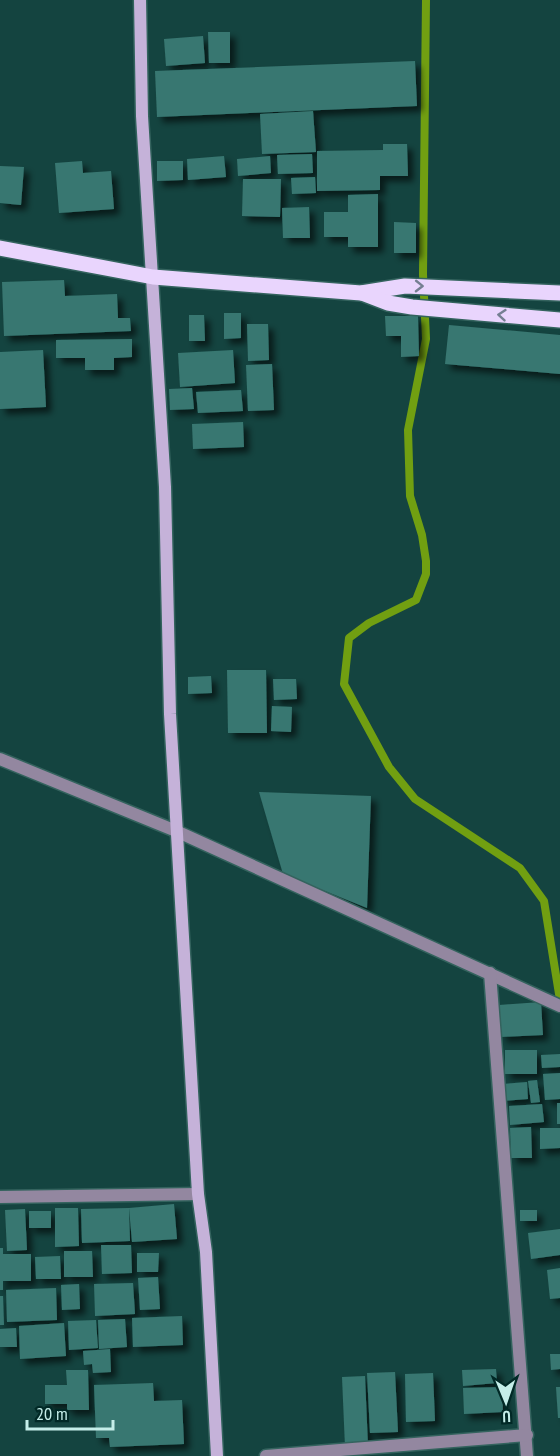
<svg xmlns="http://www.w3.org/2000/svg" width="560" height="1456" viewBox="0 0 560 1456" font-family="'PT Sans Narrow',sans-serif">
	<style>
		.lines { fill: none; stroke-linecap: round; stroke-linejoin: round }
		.stream { stroke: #719f11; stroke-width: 8 }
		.building { fill: #387771; filter: url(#shadow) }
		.street-casing { stroke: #34635e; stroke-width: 15 }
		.secondary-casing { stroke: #34635e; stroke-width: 15 }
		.primary-casing { stroke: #34635e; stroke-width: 18 }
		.street { stroke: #9387a0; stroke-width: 12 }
		.secondary { stroke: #c5b2d9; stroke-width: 12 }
		.primary { stroke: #e9d5fd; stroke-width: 15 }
		.oneway { stroke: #757f92 }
	</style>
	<defs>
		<filter id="shadow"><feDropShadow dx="5.5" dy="5.5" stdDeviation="3" flood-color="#0009"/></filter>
	</defs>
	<rect width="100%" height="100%" fill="#144440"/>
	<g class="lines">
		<path class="stream" d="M426 0 423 274 426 339 408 430 410 496 422 535 426 561V574L416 600 369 623 349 638 344 684 389 767 415 799 520 868 544 901 560 1000"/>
	</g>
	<g class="building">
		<path d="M208 32H230V63H209Z"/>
		<path d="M203 36 205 63 166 66 164 39Z"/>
		<path d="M415 61 417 106 157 117 155 71Z"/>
		<path d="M313 111 316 152 262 154 260 114Z"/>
		<path d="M383 144H407L408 176H380V190L317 191V151L383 150Z"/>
		<path d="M312 154 313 173 278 174 277 155Z"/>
		<path d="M224 156 226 177 188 180 187 159Z"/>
		<path d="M270 156 271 173 238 176 237 159Z"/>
		<path d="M82 161 83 173 111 171 114 209 59 213 55 163Z"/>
		<path d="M157 161H183V180L157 181Z"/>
		<path d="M0 166 24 167 21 205 0 203Z"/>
		<path d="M315 177 316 193 292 194 291 178Z"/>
		<path d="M243 179H281L280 217 242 216Z"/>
		<path d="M378 194V247H348V237H324V212H348V195Z"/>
		<path d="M309 207 310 238H283L282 208Z"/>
		<path d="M394 222 416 223V253H394Z"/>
		<path d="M64 280 65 296 117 294 118 318H130L131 331 4 336 2 282Z"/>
		<path d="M224 313H241V338L224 339Z"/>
		<path d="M189 315H204L205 341H189Z"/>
		<path d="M385 316H418L419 356 401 357V336H386Z"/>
		<path d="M247 324H268L269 360 248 361Z"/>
		<path d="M449 325 560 335V374L445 364Z"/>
		<path d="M132 339V357L114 358V370H85V358H56V340Z"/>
		<path d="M43 350 46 407 0 409V352Z"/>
		<path d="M233 350 235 383 180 387 178 353Z"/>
		<path d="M272 364 274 410 248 411 246 365Z"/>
		<path d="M192 388 194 409 170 410 169 389Z"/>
		<path d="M241 390 243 411 198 413 196 392Z"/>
		<path d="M243 422 244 447 193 449 192 424Z"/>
		<path d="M227 670H266L267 733H228Z"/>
		<path d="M211 676 212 693 188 694V677Z"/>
		<path d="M273 679H296L297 699 274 700Z"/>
		<path d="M272 706 292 707 291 732 271 731Z"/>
		<path d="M259 792 371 796 367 908 283 874Z"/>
		<path d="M541 1002 543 1035 501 1037 499 1005Z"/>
		<rect x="505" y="1050" width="32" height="24"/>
		<path d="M560 1054V1067L542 1068 541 1055Z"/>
		<path d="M560 1073V1099L545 1100 543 1074Z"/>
		<path d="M537 1080 540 1102 531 1103 528 1081Z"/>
		<path d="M527 1082 528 1099 503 1101 502 1084Z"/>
		<rect x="557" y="1103" width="3" height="21"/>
		<path d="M542 1104 544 1122 510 1125 509 1106Z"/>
		<path d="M531 1127 532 1158H511L510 1128Z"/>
		<path d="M540 1128H560V1148L540 1149Z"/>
		<path d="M174 1204 177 1239 132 1242 129 1208Z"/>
		<path d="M55 1208H78L79 1246 55 1247Z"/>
		<path d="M129 1208 130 1241 82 1243 81 1209Z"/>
		<path d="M25 1209 27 1250 7 1251 5 1210Z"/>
		<rect x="520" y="1210" width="17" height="11"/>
		<rect x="29" y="1211" width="22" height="17"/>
		<path d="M560 1229V1255L531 1259 528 1233Z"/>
		<path d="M101 1245H131L132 1273 102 1274Z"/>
		<path d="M0 1248H3V1254H31V1281H3V1290H0Z"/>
		<path d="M64 1251H92L93 1277H64Z"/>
		<path d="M137 1253H159L158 1272H137Z"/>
		<path d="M60 1256 61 1279H36L35 1257Z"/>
		<path d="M560 1268V1298L550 1299 547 1270Z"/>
		<path d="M158 1277 160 1309 140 1310 138 1278Z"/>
		<path d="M133 1283 135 1314 95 1316 94 1284Z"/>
		<path d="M79 1284 80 1309 62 1310 61 1285Z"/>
		<path d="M56 1288 57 1320 7 1322 6 1290Z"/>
		<path d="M0 1296H3L4 1325H0Z"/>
		<path d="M182 1316 183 1345 133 1347 132 1318Z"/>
		<path d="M125 1319 127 1347 99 1349 98 1320Z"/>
		<path d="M96 1320 98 1348 69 1350 68 1321Z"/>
		<path d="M64 1323 66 1356 20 1359 19 1326Z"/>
		<path d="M16 1328 17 1347H0V1329Z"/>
		<path d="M110 1349 111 1372 93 1373 92 1364 84 1365 83 1351Z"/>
		<path d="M550 1354H560V1369L551 1370Z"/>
		<path d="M496 1369 497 1383 463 1386 462 1370Z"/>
		<path d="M66 1370H88L89 1410H67V1404H45V1385H67Z"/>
		<path d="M395 1372 398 1432 370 1433 367 1373Z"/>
		<path d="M433 1373 435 1421 406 1422 405 1374Z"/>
		<path d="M365 1376 368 1446 345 1447 342 1377Z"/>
		<path d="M153 1383 154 1401 182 1400 184 1444 110 1447 109 1438H96L94 1385Z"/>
		<path d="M502 1387 503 1412 464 1414 463 1388Z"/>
		<path d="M556 1387H560V1418H558Z"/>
	</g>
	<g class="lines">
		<g class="street-casing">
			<g id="street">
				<path d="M0 759 176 831 560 1006"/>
				<path d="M490 973 527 1456"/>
				<path d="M0 1197 198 1194"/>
				<path d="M266 1456 527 1435"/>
			</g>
		</g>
		<g class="secondary-casing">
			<path id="secondary" d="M140 0 142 116 165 487 170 714 198 1194 206 1252 217 1456"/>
		</g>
		<g class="primary-casing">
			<g id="primary">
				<path d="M0 248 153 277 361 293 405 286 560 293"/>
				<path d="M362 293 388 303 412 307 560 320"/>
			</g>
		</g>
		<use href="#street" class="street"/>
		<use href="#secondary" class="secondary"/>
		<use href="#primary" class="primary"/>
	</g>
	<defs><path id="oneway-chevron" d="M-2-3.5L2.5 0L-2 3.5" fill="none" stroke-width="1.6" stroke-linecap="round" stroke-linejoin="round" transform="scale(1.5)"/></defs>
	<g class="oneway">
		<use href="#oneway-chevron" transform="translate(419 286) rotate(1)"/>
		<use href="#oneway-chevron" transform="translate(502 315) rotate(-175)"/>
	</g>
	<g transform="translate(506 1402) rotate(178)" stroke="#012926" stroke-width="4.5" paint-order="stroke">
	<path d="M0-4.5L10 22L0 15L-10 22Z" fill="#c5eee9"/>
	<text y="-9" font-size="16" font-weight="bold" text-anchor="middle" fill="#c5eee9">U</text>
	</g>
	<path d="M27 1420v9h86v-9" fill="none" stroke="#c5eee9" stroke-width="3"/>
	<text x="36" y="1420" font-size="18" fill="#c5eee9" stroke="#012926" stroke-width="4.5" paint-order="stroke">20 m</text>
</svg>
